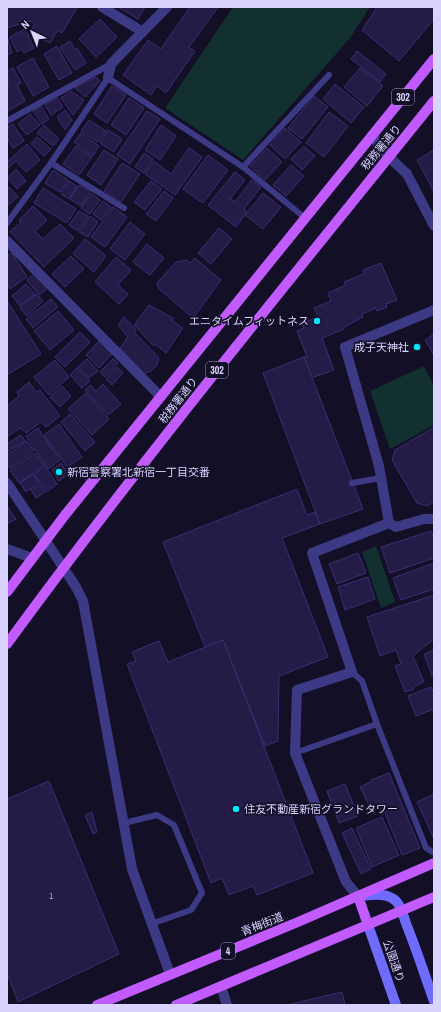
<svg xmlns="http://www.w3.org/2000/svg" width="441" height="1012" viewBox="0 0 441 1012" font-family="'Archivo Narrow','Noto Sans JP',sans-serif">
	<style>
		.green { fill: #12302f }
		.building { fill: #241b47; stroke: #3b2d73 }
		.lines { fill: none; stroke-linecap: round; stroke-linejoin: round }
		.service { stroke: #3d3a85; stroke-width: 6 }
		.minor { stroke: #3d3a85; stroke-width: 10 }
		.tertiary { stroke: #3d3a85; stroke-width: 10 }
		.secondary { stroke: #6f6bff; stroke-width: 10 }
		.primary { stroke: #c25bff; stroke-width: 10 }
		.poi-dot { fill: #00e5ff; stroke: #130f26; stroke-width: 1.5 }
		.labels { text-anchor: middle; stroke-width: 3.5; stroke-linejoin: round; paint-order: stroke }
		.number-label { font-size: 9px; fill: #aca6d1 }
		.shield { fill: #130f26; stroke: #9e99be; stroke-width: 1 }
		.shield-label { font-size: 10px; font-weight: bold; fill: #d9d4ff }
		.street-label { font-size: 11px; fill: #d9d4ff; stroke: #130f26 }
		.poi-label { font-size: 11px; fill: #d9d4ff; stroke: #130f26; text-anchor: end }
	</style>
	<rect width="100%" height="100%" fill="#130f26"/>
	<g class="green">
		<path d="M233 7H370L350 38 243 160 165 108Z"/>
		<path d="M424 366 434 386V425L390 449 370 391Z"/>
		<path d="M376 546 395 602 381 608 362 552Z"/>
	</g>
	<g class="building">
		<path d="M7 7H76L77 8 62 33 58 30 50 43 30 33 35 23 30 21 7 28Z"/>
		<path d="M118 7H145L138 19Z"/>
		<path d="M190 7H218L189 47 195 51 166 93 157 86 151 95 123 75 148 40 161 49Z"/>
		<path d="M377 7H434V19L399 61 362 30Z"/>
		<path d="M100 19 117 37 96 57 79 39Z"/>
		<path d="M25 29 34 48 24 53 22 49 17 52 10 37Z"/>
		<path d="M7 36 12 53 7 55Z"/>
		<path d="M70 41 75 50 77 48 86 63 75 70 60 47Z"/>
		<path d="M57 46 72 73 59 80 44 54Z"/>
		<path d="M357 51 386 74 380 82 351 59Z"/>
		<path d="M33 58 49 87 33 96 17 67Z"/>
		<path d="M13 68 21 83 17 85 25 101 8 111 7 108V86L10 84 7 78V71Z"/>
		<path d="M360 68 383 86 367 106 344 87Z"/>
		<path d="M96 77 100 81 85 97 75 88Z"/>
		<path d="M335 84 364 107 351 123 323 99Z"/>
		<path d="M112 86 126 95 107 123 94 114Z"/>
		<path d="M71 91 84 100 73 115 61 98Z"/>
		<path d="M314 96 328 107 302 139 288 128Z"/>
		<path d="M57 98 63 107 51 115 45 105Z"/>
		<path d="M129 98 144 108 126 135 111 125Z"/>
		<path d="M41 106 49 119 42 124 33 111Z"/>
		<path d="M65 110 72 120 65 130 57 117Z"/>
		<path d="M147 111 160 119 130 164 117 155Z"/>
		<path d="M329 112 348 126 324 157 306 143Z"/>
		<path d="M30 114 40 125 27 135 18 124Z"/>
		<path d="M89 120 106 131 98 142 81 131Z"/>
		<path d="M13 124 24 141 13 148 7 138V127Z"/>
		<path d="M44 125 59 139 53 146 37 133Z"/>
		<path d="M161 125 176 136 160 160 145 150Z"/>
		<path d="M285 128 301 142 285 159 270 145Z"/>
		<path d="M108 130 122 139 114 152 100 143Z"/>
		<path d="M81 133 99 146 93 156 74 142Z"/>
		<path d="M37 137 51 149 44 156 31 144Z"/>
		<path d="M27 144 40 160 26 172 16 161 7 169V162Z"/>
		<path d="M76 146 92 157 79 175 63 164Z"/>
		<path d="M304 146 315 156 302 170 291 159Z"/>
		<path d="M189 148 202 157 175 195 145 174 154 161 171 174Z"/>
		<path d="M267 148 282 162 265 180 250 166Z"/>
		<path d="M104 150 118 159 101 185 87 175Z"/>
		<path d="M434 150V192L417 160Z"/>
		<path d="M144 153 153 159 144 173 135 167Z"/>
		<path d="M208 155 228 170 203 203 183 189Z"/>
		<path d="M122 163 140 174 121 202 104 191Z"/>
		<path d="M291 165 304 176 286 196 273 185Z"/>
		<path d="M16 169 26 181 17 189 7 178Z"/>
		<path d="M53 170 68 180 60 192 45 183Z"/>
		<path d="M235 172 245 180 230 199 235 202 252 180 261 187 244 209 247 212 236 227 208 205Z"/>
		<path d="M69 181 77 186 69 199 61 194Z"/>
		<path d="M151 181 162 189 145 210 134 202Z"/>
		<path d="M79 185 90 191 81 206 70 199Z"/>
		<path d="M9 187 18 197 7 206V189Z"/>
		<path d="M43 188 76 209 67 223 34 203Z"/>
		<path d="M164 191 173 198 156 221 146 214Z"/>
		<path d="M91 193 100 200 90 214 81 208Z"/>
		<path d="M263 193 281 207 263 229 245 215Z"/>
		<path d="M103 201 111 207 101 220 93 214Z"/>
		<path d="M33 206 47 220 35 231 43 239 60 224 74 238 44 267 10 232 21 222 19 220Z"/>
		<path d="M113 207 127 217 105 247 91 237Z"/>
		<path d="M79 211 88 216 78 231 69 225Z"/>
		<path d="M90 216 98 222 88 237 79 232Z"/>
		<path d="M130 222 145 234 125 260 110 249Z"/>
		<path d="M219 228 232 239 211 264 198 253Z"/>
		<path d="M85 239 106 256 94 272 73 254Z"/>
		<path d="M147 244 164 258 150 275 133 262Z"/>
		<path d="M12 253 27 277 10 289 7 284V256Z"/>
		<path d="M71 256 84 269 65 287 52 274Z"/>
		<path d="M116 257 131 270 118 285 128 294 119 304 95 282Z"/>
		<path d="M195 258 221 280 193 318 158 288 157 283 176 262 187 260 190 263Z"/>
		<path d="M381 263 397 300 386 304 387 307 377 311 376 308 362 314 363 317 344 327V329L322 338 334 370 311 378 304 357H307L297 331 304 328 302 323 318 317 314 308 331 301 328 293 346 285 344 282 364 274 363 270Z"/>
		<path d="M35 273 48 288 39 295 27 280Z"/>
		<path d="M26 284 35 294 20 306 12 296Z"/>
		<path d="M36 294 43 301 27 316 20 308Z"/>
		<path d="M51 299 58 307 33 328 26 319Z"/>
		<path d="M7 301 41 354 7 375Z"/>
		<path d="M149 305 173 318V321L183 328 166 353 155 344 154 346 134 325Z"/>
		<path d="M58 311 74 330 50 350 34 331Z"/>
		<path d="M124 317 136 330 134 332 159 358 157 365 151 371 143 374 120 348 128 337 118 325Z"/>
		<path d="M80 332 90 342 65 367 55 357Z"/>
		<path d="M434 334V355L425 340Z"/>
		<path d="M99 341 112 354 99 368 86 355Z"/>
		<path d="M304 357 363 509 320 524 263 373Z"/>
		<path d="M87 359 98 371 89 378 78 367Z"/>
		<path d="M113 359 118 363 105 377 100 372Z"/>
		<path d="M55 360 69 377 49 395 34 377Z"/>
		<path d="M117 367 123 373 112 385 106 379Z"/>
		<path d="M77 368 90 381 82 388 70 375Z"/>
		<path d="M29 382 36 392 40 390 60 416 46 427 41 422 26 433 20 428 7 437V406L19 396 17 392Z"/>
		<path d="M103 384 121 404 108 415 85 390 91 385 96 391Z"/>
		<path d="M62 386 71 396 60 407 50 397Z"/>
		<path d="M86 393 109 419 92 435 68 409Z"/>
		<path d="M70 414 95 442 85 451 61 422Z"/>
		<path d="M59 424 82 457 67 467 44 435Z"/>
		<path d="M434 427V502L427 506 417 503 392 460 395 450Z"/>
		<path d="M38 428 60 460 48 469 26 436Z"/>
		<path d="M21 435 25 441 7 452V444Z"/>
		<path d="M27 441 34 451 10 468 7 465V455Z"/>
		<path d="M35 453 44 465 19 483 10 470Z"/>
		<path d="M61 463 68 474 59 481 52 470Z"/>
		<path d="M45 466 57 484 47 492 34 474Z"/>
		<path d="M33 474 39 483 26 492 20 483Z"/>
		<path d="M40 485 45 492 36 498 31 490Z"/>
		<path d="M297 489 307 515 315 512 320 524 282 538 328 657 279 676 278 741 265 746 223 640 205 647 163 542Z"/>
		<path d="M7 506 16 519 7 524Z"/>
		<path d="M431 531 434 539V558L390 573 381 547Z"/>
		<path d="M358 553 366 573 337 584 329 564Z"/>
		<path d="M434 563V589L401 600 393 578Z"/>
		<path d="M368 577 375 599 345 610 338 587Z"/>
		<path d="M434 595V639L413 656 424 682 413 687 414 689 405 692 395 666 401 664 396 650 380 656 367 617Z"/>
		<path d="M223 640 313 873 257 895 253 886 229 895 222 878 211 883 127 664 136 661 132 652 159 641 168 662Z"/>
		<path d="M434 650V675L432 676 424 654Z"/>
		<path d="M431 687 434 694V709L416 716 408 696Z"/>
		<path d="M389 773 420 848 402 855 382 806 372 811 360 787 372 781 371 780Z"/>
		<path d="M49 781 119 954 18 1002 7 973V799Z"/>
		<path d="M345 784 358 816 339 823 327 791Z"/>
		<path d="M434 794V839L417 802Z"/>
		<path d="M92 812 97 832 93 834 85 815Z"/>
		<path d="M382 817 399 855 372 867 356 828Z"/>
		<path d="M352 828 371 869 361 874 342 833Z"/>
		<path d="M342 992 345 1005H287Z"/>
	</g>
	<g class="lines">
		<g class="service">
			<path d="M7 121 111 64"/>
			<path d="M51 163 124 208"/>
			<path d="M243 167 329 75"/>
			<path d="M7 223 51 163 108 78 243 167 305 218"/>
			<path d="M352 483 381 478"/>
			<path d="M352 672 362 681 377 724 426 848 434 853"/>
			<path d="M295 753 377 724"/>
			<path d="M124 823 157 815 174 825 202 893 191 910 151 924"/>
		</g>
		<g class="minor">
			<path d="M102 7 143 32"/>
			<path d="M108 78 111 64 167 7"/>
			<path d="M372 136 389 157 407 174 434 226"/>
			<path d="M7 241 161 397"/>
			<path d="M7 483 46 541"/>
			<path d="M389 523 379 466 345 347 434 310"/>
			<path d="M7 549 32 558"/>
			<path d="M358 896 346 882 295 753 297 690 352 672 312 553 389 523 396 527 424 519H434"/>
		</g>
		<g class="tertiary">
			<path d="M46 541 76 587 83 601 132 869 170 974"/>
			<path d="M221 986 227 1005"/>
		</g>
		<g class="secondary">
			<path d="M361 896C372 895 387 892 396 901 402 907 404 919 407 926 417 951 425 976 434 1001"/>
			<path d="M368 925 396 1005"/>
		</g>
		<g class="primary">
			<path d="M7 592 65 515 434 59"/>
			<path d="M7 644C143 458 290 280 434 101"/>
			<path d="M358 896 368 925"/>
			<path d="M97 1005 298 922 434 863"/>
			<path d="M176 1005 434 897"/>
		</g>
	</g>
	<g class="poi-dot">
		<circle cx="317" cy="321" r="4"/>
		<circle cx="417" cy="347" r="4"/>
		<circle cx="59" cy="472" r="4"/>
		<circle cx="236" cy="809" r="4"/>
	</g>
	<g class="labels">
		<g class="number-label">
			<text x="51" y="899">1</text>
		</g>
		<g class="shield">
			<rect x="392" y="89" width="22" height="16" rx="3"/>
			<rect x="206" y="362" width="22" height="16" rx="3"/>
			<rect x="221" y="943" width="14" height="16" rx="3"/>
		</g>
		<g class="shield-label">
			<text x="403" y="101">302</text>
			<text x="217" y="374">302</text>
			<text x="228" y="955">4</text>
		</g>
		<g class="street-label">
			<text transform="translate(381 147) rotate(-50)" y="4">税務署通り</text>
			<text transform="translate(178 400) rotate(-52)" y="4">税務署通り</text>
			<text transform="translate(262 924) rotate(-22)" y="4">青梅街道</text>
			<text transform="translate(394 961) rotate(71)" y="4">公園通り</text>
		</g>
		<g class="poi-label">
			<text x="309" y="325">エニタイムフィットネス</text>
			<text x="409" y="351">成子天神社</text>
			<text x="67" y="476" text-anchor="start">新宿警察署北新宿一丁目交番</text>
			<text x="244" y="813" text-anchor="start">住友不動産新宿グランドタワー</text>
		</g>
	</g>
	<rect width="441" height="1012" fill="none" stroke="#d9d4ff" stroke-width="16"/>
	<g transform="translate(32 32) rotate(317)" stroke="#130f26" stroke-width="3" paint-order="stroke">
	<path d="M0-3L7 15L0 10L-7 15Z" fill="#d9d4ff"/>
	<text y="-6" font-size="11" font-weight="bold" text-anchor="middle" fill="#d9d4ff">N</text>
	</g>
</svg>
